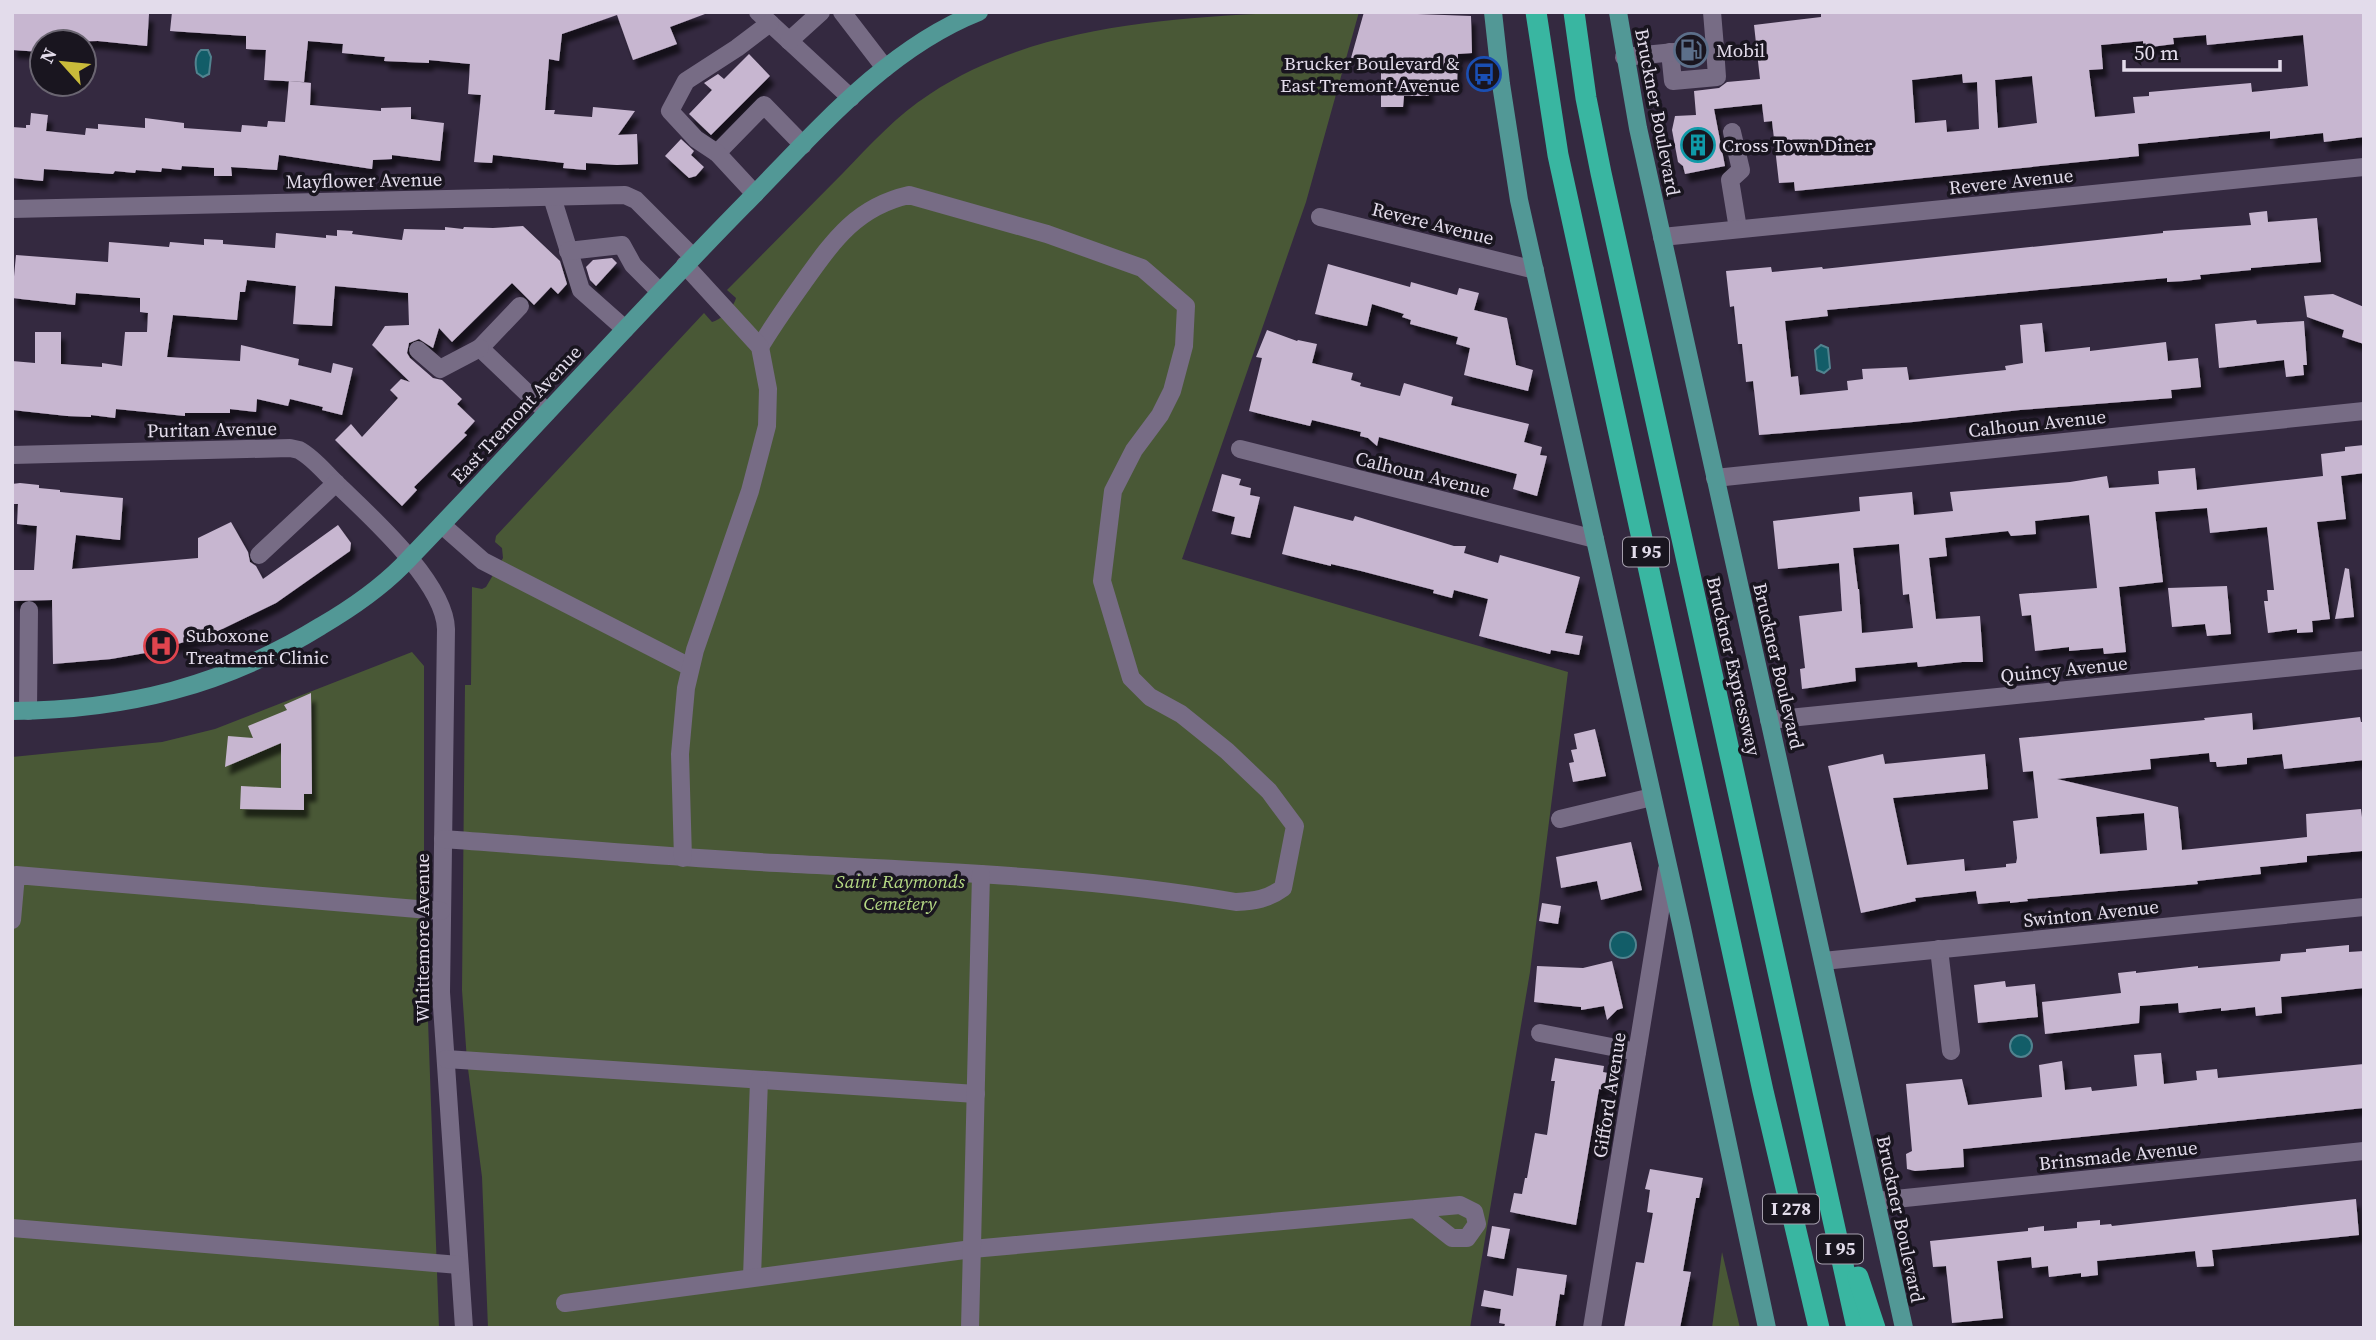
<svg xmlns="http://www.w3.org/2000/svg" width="2376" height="1340" viewBox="0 0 2376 1340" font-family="'Source Serif 4',serif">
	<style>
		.green { fill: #495836 }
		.water { fill: #125d68; stroke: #51838f; stroke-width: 2 }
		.building { fill: #c7b6d0; fill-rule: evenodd; filter: url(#shadow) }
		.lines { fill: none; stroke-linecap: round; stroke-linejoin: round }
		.minor { stroke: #776c85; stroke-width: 18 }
		.major { stroke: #529896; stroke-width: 18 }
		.highway { stroke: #39b6a1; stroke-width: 21 }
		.labels { text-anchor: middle; stroke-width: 7; stroke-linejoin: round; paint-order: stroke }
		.shield { fill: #19151f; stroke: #a6a0ae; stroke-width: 2 }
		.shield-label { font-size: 18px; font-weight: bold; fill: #e3dceb }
		.poi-label { font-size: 19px; fill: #e3dceb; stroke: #19151f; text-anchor: start }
		.street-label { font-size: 19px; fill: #e3dceb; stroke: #19151f }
		.park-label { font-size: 19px; font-style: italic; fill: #b5d984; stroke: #19151f }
	</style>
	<defs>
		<filter id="shadow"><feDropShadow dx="4.5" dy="8" stdDeviation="2" flood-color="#0009"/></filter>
	</defs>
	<rect width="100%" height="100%" fill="#342940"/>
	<g class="green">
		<path d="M1305 12H1359L1306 202 1182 559 1568 672 1530 972 1470 1328H488L482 1177 467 1061 462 990 465 685H471L472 587 482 589 486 587 503 558 502 548 495 542 496 536 704 313 712 322C721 320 734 307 736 298L727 290C766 251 804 212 843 173 870 145 897 115 930 94 1037 23 1180 17 1305 12Z"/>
		<path d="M412 652 424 666V908L439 1328H12V757L162 742 215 729Z"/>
		<path d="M1722 1252 1740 1328H1712Z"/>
	</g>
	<g class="water">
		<path d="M201 50H208L211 57 209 74 203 77 197 73C195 65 195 55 201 50Z"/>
		<path d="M1821 345 1828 348 1830 368 1824 373 1817 370 1815 350Z"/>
		<circle cx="1623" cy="945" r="13"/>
		<circle cx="2021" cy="1046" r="11"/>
	</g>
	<g class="building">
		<path d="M13 12 149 14 147 46 98 41 42 42V52L12 50Z"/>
		<path d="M172 12H705V14L670 27 677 44 633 60 617 15 562 34 559 61 549 59 545 110H555L554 114 592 117 593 107 635 111 618 135 637 134 638 164 617 165 586 163V170L563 168 564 163 493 155 492 163 474 162 481 95 468 94 470 64 429 60V63L384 61 385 57 342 53 343 44 308 41 304 82 264 80 266 50 246 49V36L170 31Z"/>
		<path d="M1364 12 1471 16 1472 53 1458 54 1457 85 1429 84V96H1404L1403 107H1381V64H1374V59L1351 58Z"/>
		<path d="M1821 12H2364V137L2324 142 2323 133 2270 139V131L2138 144 2139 156 1795 191 1794 182 1779 183 1772 121 1764 122 1762 104 1714 109 1725 166 1685 174 1683 166 1678 162 1672 130 1675 116 1696 115 1694 91 1719 88 1727 82 1760 79 1754 25 1821 17ZM2206 35 2207 45 2303 35 2308 86 2252 92 2251 83 2149 92V96L2133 97 2135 113 2095 117 2089 70 2103 69 2101 45 2143 41V48L2174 44 2173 38ZM1962 74 1963 83 1977 82 1979 129 1947 132 1946 120 1915 123 1912 80ZM2032 76 2037 123 1998 128 1995 80Z"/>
		<path d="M749 54 770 76 711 135 689 114 712 90 704 83 718 74 724 79Z"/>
		<path d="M289 81 311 83 310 105 381 111V108L411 107V119L444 123 440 161 392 155V159L373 160 372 169 279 155 277 170 231 167 232 176H214V168L182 166 181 170 162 168 161 172 136 170 135 173 115 171 113 174 44 169 43 181 12 178V127L26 128V125H30L31 113 48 115 46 131 85 135 86 128 98 129V124L145 128V118L184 123V128L241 132 242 125 267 127 268 121 285 122Z"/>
		<path d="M681 139 694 151 691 155 704 167 696 176 689 178 665 156Z"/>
		<path d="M2267 211 2268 222 2317 218 2321 262 2251 268V270L2200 275 2201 279 2184 281 2167 282V278L1827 310 1828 316 1785 321 1791 377 1798 376 1800 395 1848 390 1847 381 1863 379 1862 369 1907 367 1909 380 2006 370 2005 366 2023 363 2020 325 2042 323 2045 352 2090 347V351L2166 342 2168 361 2198 358 2201 387 2171 390 2172 398 2020 410 1913 422 1759 435 1753 381 1746 382 1742 344H1738L1734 306 1730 307 1726 271 1771 267 1772 272 1822 267 1823 269 2163 233V231L2251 225 2249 213Z"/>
		<path d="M523 226 560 261 567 284 558 294 551 287 534 305 512 283 452 342 439 328 433 348 419 339 409 343 407 353 410 358 433 378 442 380 462 399 457 404 475 421 464 433 467 435 414 487 417 490 402 506 335 440 351 424 362 437 398 398 390 390 401 379 410 382 372 345 385 326 409 325 408 293 335 286 332 326 293 324 296 286 247 280 245 292H240L237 320 173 315 167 357 240 361 241 345 299 359 298 365 331 373 333 363 353 368 342 415 322 410 323 407 290 399 288 406 257 399 256 412 230 409V413H185V416L116 409 115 418 91 415V417L67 416 12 410V361L35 363V332H61V364L102 367V363L122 366 125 332H147L148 313 140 312V298L76 293 75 305 12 298 16 255 108 262 109 242 169 247 170 242 204 245V239L223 240V244L275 248 276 233 326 238V235L337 236V230L353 231 352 234 402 240 404 229 445 230V227L463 229 464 227 493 228Z"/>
		<path d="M612 258 617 263 596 286 590 280 586 267 593 260Z"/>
		<path d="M1328 264 1410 287 1411 282 1457 295 1459 288 1479 293 1474 310 1507 318 1516 365 1533 370 1528 391 1464 375 1470 348 1456 344 1458 337 1410 324 1411 320 1402 317 1404 314 1372 304 1367 326 1315 314Z"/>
		<path d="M2333 294 2364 307V344L2342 337 2344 330 2307 317 2304 296Z"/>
		<path d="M2256 320 2257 324 2304 321 2307 365H2303L2304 375 2286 377 2284 360 2219 368 2215 324Z"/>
		<path d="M1267 330 1297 341 1298 340 1317 344 1312 363 1353 373 1351 380 1361 383 1360 386 1400 396 1404 383 1453 397 1451 405 1529 424 1524 442 1542 447 1540 455 1547 456 1537 496 1513 489 1517 474 1379 437 1377 446 1368 438 1360 436 1361 432 1312 420 1310 426 1249 411 1262 358 1256 357Z"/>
		<path d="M2364 445V473L2341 476 2346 519 2317 522 2330 619 2312 621 2313 632 2297 633V629L2268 633 2264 601H2268L2267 590H2274L2267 527 2210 533 2207 508 2155 512 2163 582 2119 587 2126 652 2104 654 2103 648 2069 651V647L2035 651 2031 615 2022 616 2019 594 2097 588 2089 515 2035 521 2036 534 2011 536 2008 531 1945 538 1947 556 1929 558 1936 619 1980 616 1983 662H1962L1918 667 1917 662 1855 668 1856 681 1802 689 1800 669 1805 668 1799 616 1842 611 1839 563 1778 569 1773 521 1860 511 1859 497 1912 492 1914 515 1953 511 1950 492 2070 482 2107 476 2109 488 2159 484 2158 471 2195 468 2197 490 2323 476 2321 454 2345 451V447ZM1899 544 1903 595 1909 594 1913 628 1862 633 1859 589H1858L1853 548Z"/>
		<path d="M1222 474 1241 479 1239 485 1251 488 1250 495 1260 497 1250 538 1231 534 1235 517 1212 511Z"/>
		<path d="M20 483 39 485V488L60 490V492L123 498 120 540 76 535 72 569 198 558V538L231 522 248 552 250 562 256 566 263 579 338 525 351 543 350 551 276 603 214 633 151 652 111 659 53 664 52 600 12 601V570H34L37 526 17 524 18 504H12V484Z"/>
		<path d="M1294 506 1353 521 1355 516 1454 546H1466L1464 553 1498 563 1500 555 1580 577 1565 633 1583 636 1579 655 1551 650 1550 654 1479 636 1488 599 1454 590 1452 598 1433 593 1434 590 1361 571 1331 564V566L1282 554Z"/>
		<path d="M2345 568 2349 569 2354 617 2335 619Z"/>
		<path d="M2227 586 2231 634 2207 636 2205 624 2172 627 2168 588Z"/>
		<path d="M311 693 312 794H304V810L240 809 241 786 281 788V743L225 767 228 736 253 738 248 726 287 710 284 705Z"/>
		<path d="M2252 713 2253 730 2360 717 2361 722H2364V760L2284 769 2282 754 2247 758V764L2217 767 2216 762H2210L2209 753 2150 759 2151 769 2057 779 2178 807 2182 850 2307 837 2306 814 2361 809 2364 834 2362 851 2307 856V862L2260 867 2261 874 2197 881 2198 884 2027 899 2028 901 2010 903V901L1978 904 1976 891 1915 898 1916 901 1861 913 1828 766 1883 754 1885 764 1985 754 1988 789 1893 798 1907 865 1964 859 1965 871 2006 867V864L2016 863 2017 858 2013 821 2038 818 2033 771 2023 772 2019 738 2205 720 2204 718ZM2144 813 2147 850 2100 854 2096 817Z"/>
		<path d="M1595 729 1606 776 1573 782 1569 763 1574 762 1571 750 1577 749 1574 734Z"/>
		<path d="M1631 842 1642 890 1601 900 1597 881 1561 888 1556 857Z"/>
		<path d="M1542 903 1561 906 1558 924 1539 921Z"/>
		<path d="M2349 945V952L2364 951V988L2281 997 2282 1013 2256 1016 2255 1007 2221 1011V1008L2179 1013 2178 1003 2140 1006 2139 1023 2045 1034 2042 1002 2121 993 2118 973 2136 971V973L2198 966V968L2280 961 2281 954 2306 952V949Z"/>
		<path d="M1612 961 1623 1008 1617 1010 1607 1020 1604 1006 1581 1010V1007L1534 1002 1537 966 1583 968Z"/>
		<path d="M2005 981 2006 987 2035 984 2038 1017 1978 1023 1974 985Z"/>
		<path d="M2161 1053 2164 1084 2197 1080 2196 1071 2217 1069 2218 1078 2364 1064V1108L1963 1149 1964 1167 1915 1171 1907 1169 1906 1154 1912 1151 1906 1084 1962 1079 1968 1105 2042 1097 2039 1065 2062 1061 2065 1090 2091 1087 2092 1091 2137 1086 2134 1055Z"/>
		<path d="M1555 1058 1604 1066 1603 1072 1608 1073 1605 1090 1599 1089 1576 1225 1510 1212 1514 1193 1522 1194 1525 1178H1527L1535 1133 1547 1135 1555 1081H1551Z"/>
		<path d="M1650 1169 1703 1178 1699 1198H1696L1683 1271 1691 1272 1680 1328H1624L1636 1262 1644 1263 1653 1213 1647 1212 1650 1190 1645 1189Z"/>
		<path d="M2356 1199 2359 1235 2212 1250 2214 1266 2197 1267 2195 1251 2097 1261 2098 1275 2081 1277V1273L2049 1277 2048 1266 2032 1268 2031 1257 1997 1261 2003 1318 1952 1323 1946 1266 1933 1267 1930 1241 2028 1231V1228L2044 1226V1231L2077 1228V1222L2100 1220V1225L2111 1224 2112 1226Z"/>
		<path d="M1492 1226 1510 1229 1504 1259 1487 1256Z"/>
		<path d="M1517 1268 1567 1275 1564 1295 1560 1294 1555 1328H1504L1505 1324 1499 1323 1501 1309 1481 1306 1484 1290 1513 1296Z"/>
	</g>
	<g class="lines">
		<g class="minor">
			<path d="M758 12 851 98"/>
			<path d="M842 12 885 68"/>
			<path d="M789 41 821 12"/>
			<path d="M1670 52 1673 81 1717 77 1715 48"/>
			<path d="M1624 57 1715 48 1712 12"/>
			<path d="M1732 132 1741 170 1730 180 1738 229"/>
			<path d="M717 153 764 105 803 145"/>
			<path d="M755 194 717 153 696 139 670 111 686 81 737 48 770 23"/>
			<path d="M552 197 581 290 625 329"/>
			<path d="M12 209 625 195 636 200 693 257"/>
			<path d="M1320 217 1535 270"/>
			<path d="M1662 237 2364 167"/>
			<path d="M568 251 622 245 633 265 660 292"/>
			<path d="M520 306 480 348 547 412"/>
			<path d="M418 350 440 369 480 348"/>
			<path d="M1240 449 1595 539"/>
			<path d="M12 455 290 448 299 450C314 458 326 474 339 486 371 517 445 583 446 629L441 992 464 1328"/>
			<path d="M1715 478 2364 411"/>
			<path d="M442 525 483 561 690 667"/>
			<path d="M259 555 336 483"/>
			<path d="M28 711 29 610"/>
			<path d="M1769 720 2364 660"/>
			<path d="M1560 819 1652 797"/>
			<path d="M443 839C554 847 665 857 777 863 930 871 1085 876 1236 902 1255 901 1268 899 1283 888L1295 826 1269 791 1227 751 1181 714 1150 697 1131 678 1102 581 1113 491 1134 450 1160 415 1172 391 1184 346 1186 306 1142 268 1047 234 909 195C856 207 833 241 803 283 788 304 773 325 760 347"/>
			<path d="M683 858 680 754 686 688 695 650 750 491 767 426 768 389 760 347 685 265"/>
			<path d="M12 920 16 875 441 911"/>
			<path d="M1939 949 1951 1051"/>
			<path d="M1823 961 2364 907"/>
			<path d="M1540 1033 1637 1052"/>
			<path d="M446 1059 976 1094"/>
			<path d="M1876 1201 2364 1151"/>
			<path d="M12 1228 459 1265"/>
			<path d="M752 1277 759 1080"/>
			<path d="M565 1303 972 1249 1415 1209 1460 1205 1474 1212 1477 1224 1467 1238H1452L1415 1209"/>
			<path d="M970 1328 981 874"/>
			<path d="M1592 1328 1667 869"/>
		</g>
		<g class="major">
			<path d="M1493 12 1501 84 1519 200 1682 928 1767 1328"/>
			<path d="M1618 12 1638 128 1904 1328"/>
			<path d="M12 711C126 710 224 686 321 626 350 609 378 590 402 566 517 447 628 323 744 205 814 134 885 49 979 12"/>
		</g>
		<g class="highway">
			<path d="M1536 12 1558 155 1763 1091 1819 1328"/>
			<path d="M1574 12 1586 98 1601 173 1857 1328"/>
			<path d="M1858 1277 1875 1328"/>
		</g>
	</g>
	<defs>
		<g id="fuel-ring" transform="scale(1.75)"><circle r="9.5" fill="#19151f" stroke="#5c6f8a" stroke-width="1.5"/><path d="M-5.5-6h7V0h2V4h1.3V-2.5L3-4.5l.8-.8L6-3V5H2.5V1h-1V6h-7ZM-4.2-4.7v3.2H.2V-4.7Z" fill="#5c6f8a"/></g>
		<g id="bus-ring" transform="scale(1.75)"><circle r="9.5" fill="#19151f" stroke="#1a4fb4" stroke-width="1.5"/><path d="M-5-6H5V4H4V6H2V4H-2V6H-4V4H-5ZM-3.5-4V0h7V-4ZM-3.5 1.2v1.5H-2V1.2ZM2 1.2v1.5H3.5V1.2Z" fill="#1a4fb4"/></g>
		<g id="building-ring" transform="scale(1.75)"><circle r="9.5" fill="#19151f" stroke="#0f9aa8" stroke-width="1.5"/><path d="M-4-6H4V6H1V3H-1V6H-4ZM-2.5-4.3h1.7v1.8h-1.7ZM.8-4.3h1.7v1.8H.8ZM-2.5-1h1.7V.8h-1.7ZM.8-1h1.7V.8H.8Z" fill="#0f9aa8"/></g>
		<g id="hospital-ring" transform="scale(1.75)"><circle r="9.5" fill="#19151f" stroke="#e0444e" stroke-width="1.5"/><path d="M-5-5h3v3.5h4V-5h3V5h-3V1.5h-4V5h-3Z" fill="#e0444e"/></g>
	</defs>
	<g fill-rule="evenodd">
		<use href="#fuel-ring" x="1691" y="50"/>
		<use href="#bus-ring" x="1484" y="74"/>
		<use href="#building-ring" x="1698" y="145"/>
		<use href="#hospital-ring" x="161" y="646"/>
	</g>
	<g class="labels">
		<g class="shield">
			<rect x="1623" y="537.5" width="46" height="29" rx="5"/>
			<rect x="1763" y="1194.5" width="56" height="29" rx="5"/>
			<rect x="1817" y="1234.5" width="46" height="29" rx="5"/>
		</g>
		<g class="shield-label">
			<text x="1646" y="558">I 95</text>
			<text x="1791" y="1215">I 278</text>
			<text x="1840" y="1255">I 95</text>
		</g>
		<g class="poi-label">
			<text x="1716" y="57">Mobil</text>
			<text x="1460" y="70" text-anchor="end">Brucker Boulevard &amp;<tspan x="1460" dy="22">East Tremont Avenue</tspan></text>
			<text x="1722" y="152">Cross Town Diner</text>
			<text x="186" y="642">Suboxone<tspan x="186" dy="22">Treatment Clinic</tspan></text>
		</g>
		<g class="street-label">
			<text transform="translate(1658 112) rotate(79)" y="7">Bruckner Boulevard</text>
			<text transform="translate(364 180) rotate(-1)" y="7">Mayflower Avenue</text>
			<text transform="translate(2011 181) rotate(-6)" y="7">Revere Avenue</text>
			<text transform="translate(1433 223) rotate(14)" y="7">Revere Avenue</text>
			<text transform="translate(516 414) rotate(-47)" y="7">East Tremont Avenue</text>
			<text transform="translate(2037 423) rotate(-6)" y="7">Calhoun Avenue</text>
			<text transform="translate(212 429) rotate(-1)" y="7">Puritan Avenue</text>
			<text transform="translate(1423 474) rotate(14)" y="7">Calhoun Avenue</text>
			<text transform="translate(1734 666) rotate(77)" y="7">Bruckner Expressway</text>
			<text transform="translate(1779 666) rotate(77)" y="7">Bruckner Boulevard</text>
			<text transform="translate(2064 669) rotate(-6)" y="7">Quincy Avenue</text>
			<text transform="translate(2091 913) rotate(-6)" y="7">Swinton Avenue</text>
			<text transform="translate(422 938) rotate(-90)" y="7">Whittemore Avenue</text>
			<text transform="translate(1609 1095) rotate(-81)" y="7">Gifford Avenue</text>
			<text transform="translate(2118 1155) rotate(-6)" y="7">Brinsmade Avenue</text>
			<text transform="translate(1901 1219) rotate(78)" y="7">Bruckner Boulevard</text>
		</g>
		<g class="park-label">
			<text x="900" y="888">Saint Raymonds<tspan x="900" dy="22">Cemetery</tspan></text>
		</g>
	</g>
	<rect width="2376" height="1340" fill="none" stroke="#e3dceb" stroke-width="28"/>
	<g transform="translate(63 63) rotate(297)"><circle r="33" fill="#19151f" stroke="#6a6571" stroke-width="2"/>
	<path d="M0-5L12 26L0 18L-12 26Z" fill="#c9bb3a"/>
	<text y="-10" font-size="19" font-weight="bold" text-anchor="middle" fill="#e3dceb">N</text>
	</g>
	<path d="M2124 60v10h156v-10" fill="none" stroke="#e3dceb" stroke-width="3.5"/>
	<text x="2134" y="60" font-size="21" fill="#e3dceb" stroke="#19151f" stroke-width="5" paint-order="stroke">50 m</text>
</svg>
